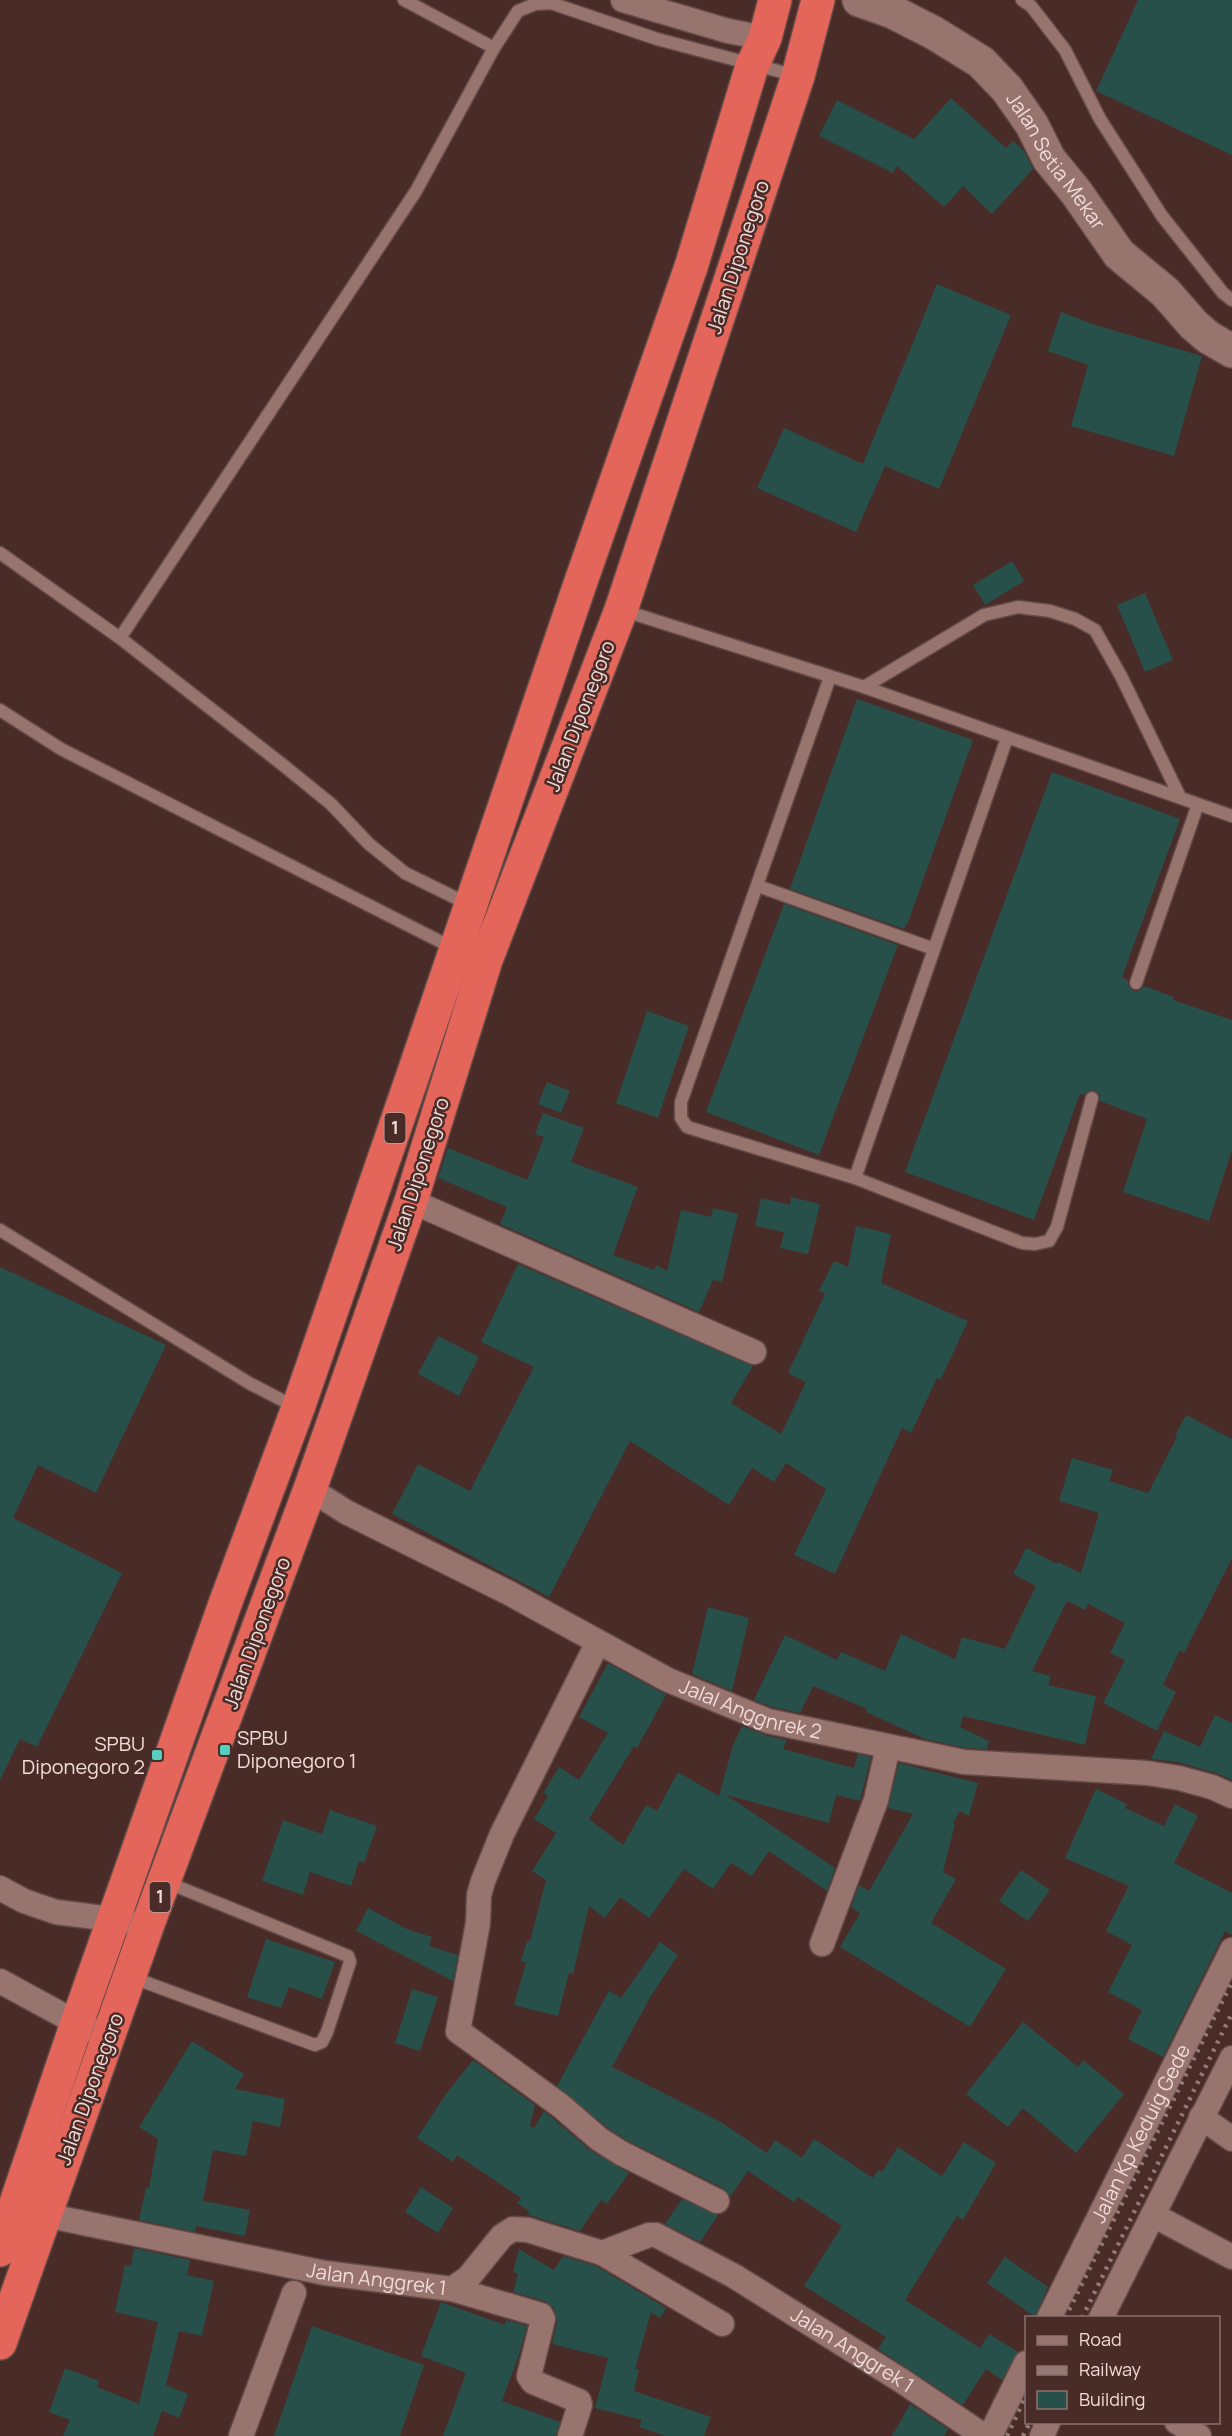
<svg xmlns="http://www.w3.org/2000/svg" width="1232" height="2436" viewBox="0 0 1232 2436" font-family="Manrope,sans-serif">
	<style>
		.building { fill: #28504a }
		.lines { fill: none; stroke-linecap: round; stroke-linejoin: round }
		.lane-casing { stroke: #644a47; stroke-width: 15 }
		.street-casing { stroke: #644a47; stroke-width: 27 }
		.secondary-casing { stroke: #644a47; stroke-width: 36 }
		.highway-casing { stroke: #644a47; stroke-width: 36 }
		.lane { stroke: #98746f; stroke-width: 12 }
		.street { stroke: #98746f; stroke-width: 24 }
		.secondary { stroke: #98746f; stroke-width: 33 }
		.highway { stroke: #e46559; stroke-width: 33 }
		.rail { stroke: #947a77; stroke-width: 4.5; stroke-dasharray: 3 6; stroke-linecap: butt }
		.poi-dot { fill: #58cebf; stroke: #492b27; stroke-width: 2 }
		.labels { text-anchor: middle; stroke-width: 5; stroke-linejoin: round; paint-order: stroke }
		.shield { fill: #492b27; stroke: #bea6a3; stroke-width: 1.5 }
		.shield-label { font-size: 18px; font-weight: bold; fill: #f0dbd8 }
		.street-label { font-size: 20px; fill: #f0dbd8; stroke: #492b27 }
		.poi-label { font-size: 20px; fill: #f0dbd8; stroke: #492b27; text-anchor: start }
	</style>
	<rect width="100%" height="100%" fill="#492b27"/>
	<g class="building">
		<path d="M1138 0H1232V155L1096 91Z"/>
		<path d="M951 98 1006 148 1013 141 1024 151 1033 169 992 214 963 186 944 207 897 166 893 173 819 136 837 100 914 139Z"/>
		<path d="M937 284 1011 315 939 489 885 466 856 532 757 488 784 428 863 464Z"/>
		<path d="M1061 312 1095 325 1202 356 1174 456 1071 426 1088 365 1048 351Z"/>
		<path d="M1012 561 1024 581 985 605 973 585Z"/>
		<path d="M1145 593 1173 660 1145 672 1117 605Z"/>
		<path d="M857 699 973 740 907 925 906 924 904 929 790 889Z"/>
		<path d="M1052 772 1180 819 1122 977 1128 980V985L1133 991H1138L1144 986 1174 997 1173 1000 1232 1020V1150L1209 1221 1123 1192 1147 1119 1100 1101V1095L1094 1090 1087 1092 1084 1095 1080 1094 1034 1220 905 1172Z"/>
		<path d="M784 904 898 945 819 1155 706 1112Z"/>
		<path d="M647 1011 689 1026 658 1118 616 1103Z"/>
		<path d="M547 1082 570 1091 561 1113 538 1104Z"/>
		<path d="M543 1113 584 1128 571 1162 638 1187 613 1255 654 1270 656 1265 667 1271 681 1210 711 1217 713 1208 738 1214 722 1282 713 1280 699 1312 500 1224 507 1207 438 1178 448 1148 527 1180 544 1137 535 1134Z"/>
		<path d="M791 1197 820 1204 808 1254 780 1248 784 1232 755 1226 761 1198 790 1205Z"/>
		<path d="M856 1226 891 1234 881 1283 968 1321 941 1379 937 1378 911 1433 902 1428 835 1574 794 1555 826 1489 786 1463 774 1482 752 1468 729 1505 630 1441 549 1597 392 1514 418 1464 470 1491 534 1367 481 1342 518 1264 753 1366 731 1403 781 1434 806 1382 788 1373 825 1294 819 1291 834 1261 848 1267Z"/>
		<path d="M0 1267 166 1345 96 1493 38 1465 13 1518 122 1573 37 1747 20 1739 0 1780Z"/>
		<path d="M438 1336 479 1357 459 1396 418 1374Z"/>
		<path d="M1186 1415 1232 1439V1558L1184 1653 1180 1650 1163 1685 1176 1692 1157 1731 1103 1703 1125 1660 1110 1653 1125 1623 1088 1604 1085 1610 1067 1601 1032 1671 1051 1676 1048 1685 1096 1696 1085 1745 963 1716 960 1727 989 1741 987 1749 966 1748 925 1739 866 1712 867 1709 813 1686 800 1713 772 1707 754 1700 785 1635 837 1660 841 1652 885 1671 901 1634 955 1659 962 1637 1005 1649 1036 1586 1013 1574 1026 1548 1057 1564 1058 1562 1081 1573 1099 1513 1059 1501 1072 1458 1113 1470 1109 1481 1148 1493 1177 1437 1175 1436Z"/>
		<path d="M708 1607 749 1618 732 1691 692 1674Z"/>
		<path d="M608 1663 666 1695 637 1748 634 1746 589 1819 623 1845 646 1805 657 1811 678 1772 719 1796 733 1745 742 1726 765 1735 787 1740 783 1749 854 1768 858 1754 871 1757 860 1801 836 1795 829 1823 726 1795 835 1868 827 1891 769 1851 752 1876 731 1863 713 1889 684 1869 649 1918 620 1897 605 1918 589 1906 573 1974 569 1973 558 2016 514 2005 526 1962 521 1961 527 1941H530L546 1880 532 1871 556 1833 534 1819 548 1796 543 1793 559 1767 579 1780 608 1733 579 1717Z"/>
		<path d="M1215 1715 1232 1723V1780L1216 1773 1177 1762 1151 1759 1164 1731 1200 1747Z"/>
		<path d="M899 1763 978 1783 969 1816 960 1811 953 1823 955 1824 943 1872 956 1879 931 1923 1006 1969 970 2027 840 1947 860 1913 851 1907 859 1885 869 1891 913 1814 888 1808Z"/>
		<path d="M1096 1789 1127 1804 1125 1808 1164 1826 1175 1804 1198 1816 1174 1863 1232 1893V1935L1225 1931 1163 2057 1128 2039 1142 2010 1108 1992 1132 1945 1106 1931 1129 1886 1065 1858Z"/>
		<path d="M330 1810 377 1826 364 1863 359 1861 351 1886 310 1872 303 1895 262 1881 283 1820 322 1834Z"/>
		<path d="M1021 1870 1050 1890 1028 1921 999 1901Z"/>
		<path d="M368 1908 409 1930 432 1937 429 1946 458 1955 453 1981 356 1931Z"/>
		<path d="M266 1939 335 1962 322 1999 289 1987 281 2008 247 1997Z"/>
		<path d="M660 1942 678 1955 651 1996 612 2067 719 2121 767 2153 775 2140 802 2158 814 2139 873 2178 878 2170 882 2172 898 2147 942 2176 964 2142 996 2163 963 2220 957 2216 905 2300 980 2348 989 2334 1018 2352 1002 2380 986 2369 963 2405 878 2349 886 2337 804 2286 842 2226 798 2197 794 2202 748 2171 730 2197 723 2188 628 2141 608 2128 557 2086 609 1991 621 1998Z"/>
		<path d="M412 1989 438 1997 420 2051 395 2043Z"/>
		<path d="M1023 2022 1078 2067 1083 2060 1124 2094 1076 2153 1023 2108 1008 2127 966 2094Z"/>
		<path d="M192 2041 244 2074 235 2089 285 2099 280 2127 253 2121 246 2156 213 2150 203 2201 250 2210 245 2236 196 2226 195 2232 139 2220 146 2188H149L158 2139 139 2127Z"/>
		<path d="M473 2060 535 2105 530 2126 534 2128 544 2111 591 2151 629 2173 607 2204 601 2200 580 2231 532 2216 528 2214 529 2211 517 2203 521 2198 457 2155 453 2162 417 2138 446 2094Z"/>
		<path d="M421 2187 453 2208 438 2233 405 2212Z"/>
		<path d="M682 2199 718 2215 700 2242 665 2224Z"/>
		<path d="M134 2248 190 2260 187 2275 214 2281 202 2336 179 2331 166 2385 188 2394 179 2418 162 2411 153 2436H63L70 2420 49 2412 65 2368 99 2381 97 2387 139 2404 158 2322 115 2312 125 2265 131 2266Z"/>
		<path d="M519 2249 554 2270 563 2256 596 2266 666 2308 660 2318 651 2312 635 2369 639 2370 634 2391 711 2417 704 2436H665L639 2427 642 2420 595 2408 608 2358 552 2344 557 2322 554 2308 545 2301 513 2292 518 2274 513 2272Z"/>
		<path d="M1005 2257 1048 2287 1035 2317 987 2283Z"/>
		<path d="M441 2302 505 2325 506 2320 527 2326 519 2355 502 2401 560 2422 556 2436H443L466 2373 421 2356Z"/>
		<path d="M312 2326 424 2365 400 2436H274Z"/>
		<path d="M910 2404 948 2429 944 2436H892Z"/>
	</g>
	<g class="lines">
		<g class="lane-casing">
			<g id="lane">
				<path d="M404 0 494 48"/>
				<path d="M1022 0 1031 6 1065 50 1100 119 1162 216 1223 293 1232 300"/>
				<path d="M0 553 120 638 283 765 331 804 369 844 405 873 470 905"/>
				<path d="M622 610 864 687 1232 816"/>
				<path d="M120 638 416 191 494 48 518 11 535 4 551 3 657 39 797 76"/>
				<path d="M830 677 681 1102V1118L687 1127 855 1178 1022 1243 1035 1244 1049 1241 1057 1227 1092 1098"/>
				<path d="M864 687 984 615 1018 607 1050 611 1075 619 1095 630 1121 676 1180 797"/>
				<path d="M0 710 61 749 453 948"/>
				<path d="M758 886 934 949"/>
				<path d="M1136 983 1198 804"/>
				<path d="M855 1178 1007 738"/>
				<path d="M0 1230 249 1383 297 1408"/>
				<path d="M131 1977 315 2045 322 2042 327 2032 350 1962 348 1956 166 1882"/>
			</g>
		</g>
		<g class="street-casing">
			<g id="street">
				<path d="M623 0 728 31 765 38"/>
				<path d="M411 1201 754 1352"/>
				<path id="s1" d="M310 1489 346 1512 509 1593 668 1680 768 1721 964 1762 1147 1773 1179 1778 1212 1787 1232 1796"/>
				<path d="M598 1642 502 1834 483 1881 479 1895 478 1923 458 2031 561 2106 599 2139 621 2153 717 2201"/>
				<path d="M0 1888 24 1901 56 1912 127 1921"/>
				<path d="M822 1944 876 1800 888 1747"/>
				<path d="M0 1981 77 2023 109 2038"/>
				<path d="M1201 2117 1232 2139"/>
				<path id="s2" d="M45 2215 325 2273 452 2289 468 2278 502 2236 513 2229 528 2230 602 2253 649 2235H656L734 2276 902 2381 984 2436"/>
				<path d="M1153 2215 1232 2257"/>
				<path d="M602 2253 722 2324"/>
				<path d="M452 2289 541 2315 543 2319 529 2376 533 2382 579 2401 580 2405 570 2436"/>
				<path id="s3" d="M1049 2318 1232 1950"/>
				<path d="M1101 2318 1232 2058"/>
				<path d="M1177 2422 1199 2436"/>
				<path d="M241 2436 294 2293"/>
				<path d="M990 2436 1026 2363"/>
				<path d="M1042 2436 1048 2422"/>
			</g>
		</g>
		<g class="secondary-casing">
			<g id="secondary">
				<path id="s4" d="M859 0 893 12 934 33 981 62 1007 89 1032 125 1049 159 1076 192 1119 254 1165 292 1194 325 1208 337 1232 351"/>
			</g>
		</g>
		<g class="highway-casing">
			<g id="highway">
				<path d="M0 2250 77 2023 225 1604 298 1408 413 1075 579 587 691 267 752 66 765 38 775 0"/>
				<path d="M0 2343 148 1924 310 1489 411 1201 486 960 621 610 798 76 818 0"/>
			</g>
		</g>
		<use href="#lane" class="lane"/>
		<use href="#street" class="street"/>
		<use href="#secondary" class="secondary"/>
		<use href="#highway" class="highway"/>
		<g class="rail">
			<path d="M1065 2318 1232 1982"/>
			<path d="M1082 2318 1232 2013"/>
			<path d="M1007 2436 1026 2396"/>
			<path d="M1023 2436 1030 2422"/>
		</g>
	</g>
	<g class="poi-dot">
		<rect x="219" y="1744" width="12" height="12" rx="3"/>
		<rect x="151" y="1749" width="12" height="12" rx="3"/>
	</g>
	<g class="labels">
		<g class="shield">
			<rect x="384.5" y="1113" width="21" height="30" rx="4.5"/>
			<rect x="149.5" y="1882" width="21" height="30" rx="4.5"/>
		</g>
		<g class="shield-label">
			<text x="395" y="1134">1</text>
			<text x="160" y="1903">1</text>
		</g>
		<g class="street-label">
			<text dy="7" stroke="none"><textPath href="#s4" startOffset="262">Jalan Setia Mekar</textPath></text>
			<text transform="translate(738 257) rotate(-72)" y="7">Jalan Diponegoro</text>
			<text transform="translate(580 716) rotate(-69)" y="7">Jalan Diponegoro</text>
			<text transform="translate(418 1174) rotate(-72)" y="7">Jalan Diponegoro</text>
			<text transform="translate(257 1633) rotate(-70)" y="7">Jalan Diponegoro</text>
			<text dy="7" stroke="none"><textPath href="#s1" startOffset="494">Jalal Anggnrek 2</textPath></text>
			<text transform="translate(90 2089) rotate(-70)" y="7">Jalan Diponegoro</text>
			<text dy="7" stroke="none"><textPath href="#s3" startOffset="206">Jalan Kp Keduig Gede</textPath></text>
			<text dy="7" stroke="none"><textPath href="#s2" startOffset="338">Jalan Anggrek 1</textPath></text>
			<text dy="7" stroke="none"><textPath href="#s2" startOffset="878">Jalan Anggrek 1</textPath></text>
		</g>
		<g class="poi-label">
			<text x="237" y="1745">SPBU<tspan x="237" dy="23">Diponegoro 1</tspan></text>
			<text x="145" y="1751" text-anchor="end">SPBU<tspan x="145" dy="23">Diponegoro 2</tspan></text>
		</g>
	</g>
	<rect x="1025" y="2316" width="195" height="108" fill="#492b27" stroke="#8c716e" stroke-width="1.5"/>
	<rect x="1037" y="2336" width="30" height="9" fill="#98746f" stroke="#8c716e" stroke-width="1.5"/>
	<text x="1079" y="2346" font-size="18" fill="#f0dbd8">Road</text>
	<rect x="1037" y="2366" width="30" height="9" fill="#947a77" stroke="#8c716e" stroke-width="1.5"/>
	<text x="1079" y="2376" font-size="18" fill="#f0dbd8">Railway</text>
	<rect x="1037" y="2391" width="30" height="18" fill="#28504a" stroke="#8c716e" stroke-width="1.5"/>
	<text x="1079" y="2406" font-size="18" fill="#f0dbd8">Building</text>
</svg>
